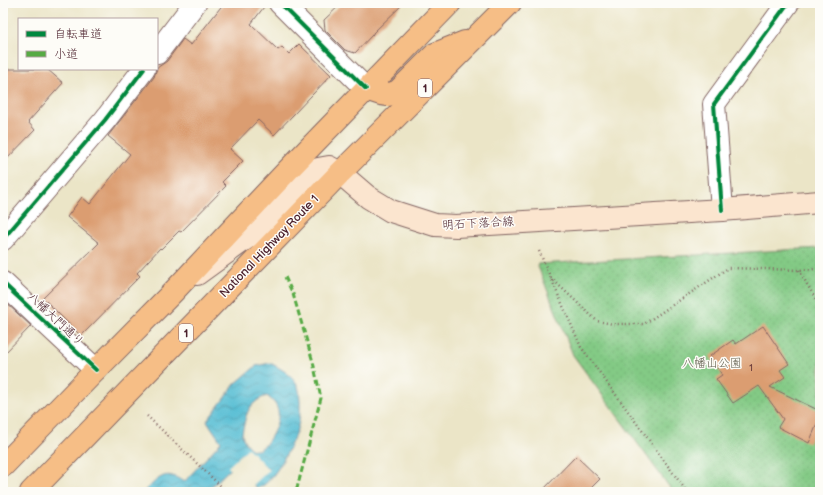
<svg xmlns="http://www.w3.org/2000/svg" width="823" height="495" viewBox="0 0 823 495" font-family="'Balsamiq Sans','Klee One',sans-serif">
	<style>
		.park { fill: url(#park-dots); stroke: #667458 }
		.water { fill: url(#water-waves); stroke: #506e80; fill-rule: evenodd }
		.pier { fill: #ebe5c7 }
		.building { fill: #db9d71 }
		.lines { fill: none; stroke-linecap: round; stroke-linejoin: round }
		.minor-casing { stroke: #826462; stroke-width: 24 }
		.secondary-casing { stroke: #826462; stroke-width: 24 }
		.trunk-casing { stroke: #826462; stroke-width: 24 }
		.path { stroke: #826462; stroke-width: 2.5; stroke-dasharray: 1 3; stroke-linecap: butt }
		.minor { stroke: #fff; stroke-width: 22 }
		.secondary { stroke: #fbe5cf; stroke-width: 22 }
		.trunk { stroke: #f6be86; stroke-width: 22 }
		.quiet { stroke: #57aa44; stroke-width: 3; stroke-dasharray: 6 3; stroke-linecap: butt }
		.cycleway-casing { stroke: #fdfcf7; stroke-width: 6 }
		.cycleway { stroke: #00873e; stroke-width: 4 }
		.labels { text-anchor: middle; stroke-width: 3; stroke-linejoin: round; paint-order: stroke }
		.number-label { font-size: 10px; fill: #6e3e3c }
		.shield { fill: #fdfcf7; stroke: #806168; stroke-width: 1 }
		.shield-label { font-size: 11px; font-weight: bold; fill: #4a1f2b }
		.street-label { font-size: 12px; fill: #4a1f2b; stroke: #fdfcf7 }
		.park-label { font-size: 12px; fill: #5e5b4a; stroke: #fdfcf7 }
	</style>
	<defs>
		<pattern id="park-dots" width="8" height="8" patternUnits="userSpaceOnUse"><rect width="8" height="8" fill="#83ca85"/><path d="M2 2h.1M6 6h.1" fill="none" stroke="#73ad73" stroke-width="1.8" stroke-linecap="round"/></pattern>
		<pattern id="water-waves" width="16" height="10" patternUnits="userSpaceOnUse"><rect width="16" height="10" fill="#57bed4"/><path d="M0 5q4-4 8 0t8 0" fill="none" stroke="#4a9aac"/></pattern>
	</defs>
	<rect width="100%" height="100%" fill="#fdfcf7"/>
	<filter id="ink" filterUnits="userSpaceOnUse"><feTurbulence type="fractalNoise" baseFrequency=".025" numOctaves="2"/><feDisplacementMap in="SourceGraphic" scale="8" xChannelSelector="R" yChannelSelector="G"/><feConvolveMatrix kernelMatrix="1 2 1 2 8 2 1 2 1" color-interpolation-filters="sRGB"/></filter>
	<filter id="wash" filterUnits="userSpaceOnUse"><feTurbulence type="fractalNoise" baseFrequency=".012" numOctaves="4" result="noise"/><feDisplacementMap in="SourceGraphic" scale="16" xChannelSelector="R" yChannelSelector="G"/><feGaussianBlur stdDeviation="0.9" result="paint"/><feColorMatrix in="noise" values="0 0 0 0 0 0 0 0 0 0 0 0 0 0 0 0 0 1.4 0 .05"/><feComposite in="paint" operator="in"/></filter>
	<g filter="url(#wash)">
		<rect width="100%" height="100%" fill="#ebe5c7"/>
		<path class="park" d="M820 248V492H673L573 355 537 264Z"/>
		<path class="water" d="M270 363C280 368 293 375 298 386 301 396 301 420 297 429 292 444 273 486 257 488L233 466 206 492H145L146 489C161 477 165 469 184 482L221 442 207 421 235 384 256 366ZM267 396C276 403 281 410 277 422 275 431 261 461 248 446 245 443 243 438 242 435 242 432 243 428 244 425 246 412 252 400 267 396Z"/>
		<path class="pier" d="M248 448 269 470 252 486 233 468 231 470 228 467Z"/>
		<g id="blocks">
			<g class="building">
				<path d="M224 3H267L251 24 278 50 282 47 289 54 299 44 331 75 274 135 258 120 230 149 243 161 222 182 226 186 181 232 179 231 161 249 160 248 137 273 140 276 81 336 43 298 99 243 67 217 82 197 90 204 130 154 108 136 154 77 157 68 167 61 183 39 191 45Z"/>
				<path d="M342 3H404L373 33V34L355 53 345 50 325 30 324 20Z"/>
				<path d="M3 69H47L63 83 28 122 35 130 3 163Z"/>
				<path d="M3 300 31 326 3 355Z"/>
				<path d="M763 326 789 364 780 370 785 377 770 387 820 411V417L809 443 778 427 783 419 759 386 733 403 716 379 722 375 710 356 733 340 736 344Z"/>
				<path d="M576 456 600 479 587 492H541Z"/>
			</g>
		</g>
	</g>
	<g filter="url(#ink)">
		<use href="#blocks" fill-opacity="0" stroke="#826462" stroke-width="1"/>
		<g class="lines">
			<g class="minor-casing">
				<g id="minor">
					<path d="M280 3 366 89"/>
					<path d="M157 53 195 3"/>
					<path d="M722 210 714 104 788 3"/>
					<path d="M3 239 105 120 144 69"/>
					<path d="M3 283 96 370"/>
				</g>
			</g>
			<g class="secondary-casing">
				<path id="secondary" d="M197 274 255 232 295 191 318 169 329 167 340 173 368 197 391 211 435 225 456 226 722 210 820 202"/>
			</g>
			<g class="trunk-casing">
				<g id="trunk">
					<path d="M366 89 381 94 388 95 398 91 435 54 465 42"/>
					<path d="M3 466 96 370 174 291 287 171 450 3"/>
					<path d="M31 492 340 173 510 3"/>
				</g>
			</g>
			<g class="path">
				<path d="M539 251 581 347 687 492"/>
				<path d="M799 270 820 307"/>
				<path d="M551 278 597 321 613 324H644L728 268 799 270 820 269"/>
				<path d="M147 416 227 492"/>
			</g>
			<use href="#minor" class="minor"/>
			<use href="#secondary" class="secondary"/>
			<use href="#trunk" class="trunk"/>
			<path class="quiet" d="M285 277 293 294 313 362 321 398 296 492"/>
			<g class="cycleway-casing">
				<g id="cycleway">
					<path d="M280 3 366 89"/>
					<path d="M722 210 714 104 788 3"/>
					<path d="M3 239 105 120 144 69"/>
					<path d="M3 283 96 370"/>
				</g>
			</g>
			<use href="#cycleway" class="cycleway"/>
		</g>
	</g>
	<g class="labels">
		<g class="number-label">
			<text x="751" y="371">1</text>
		</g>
		<g class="shield">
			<rect x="418" y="79" width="14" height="18" rx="3"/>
			<rect x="179" y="324" width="14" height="18" rx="3"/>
		</g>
		<g class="shield-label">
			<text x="425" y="92">1</text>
			<text x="186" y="337">1</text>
		</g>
		<g class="street-label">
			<text transform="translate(478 223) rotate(-3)" y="4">明石下落合線</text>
			<text transform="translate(269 246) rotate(-46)" y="4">National Highway Route 1</text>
			<text transform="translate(56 319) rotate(43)" y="4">八幡大門通り</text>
		</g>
		<g class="park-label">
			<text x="712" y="367">八幡山公園</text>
		</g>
	</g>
	<rect width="823" height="495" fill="none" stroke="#fdfcf7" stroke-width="16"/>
	<rect x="18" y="18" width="140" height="52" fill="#fdfcf7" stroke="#b5a4a5"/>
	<rect x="26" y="31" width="20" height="6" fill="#00873e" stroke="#b5a4a5"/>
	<text x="54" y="38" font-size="12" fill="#4a1f2b">自転車道</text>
	<rect x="26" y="51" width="20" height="6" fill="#57aa44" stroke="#b5a4a5"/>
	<text x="54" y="58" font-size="12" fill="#4a1f2b">小道</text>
</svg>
